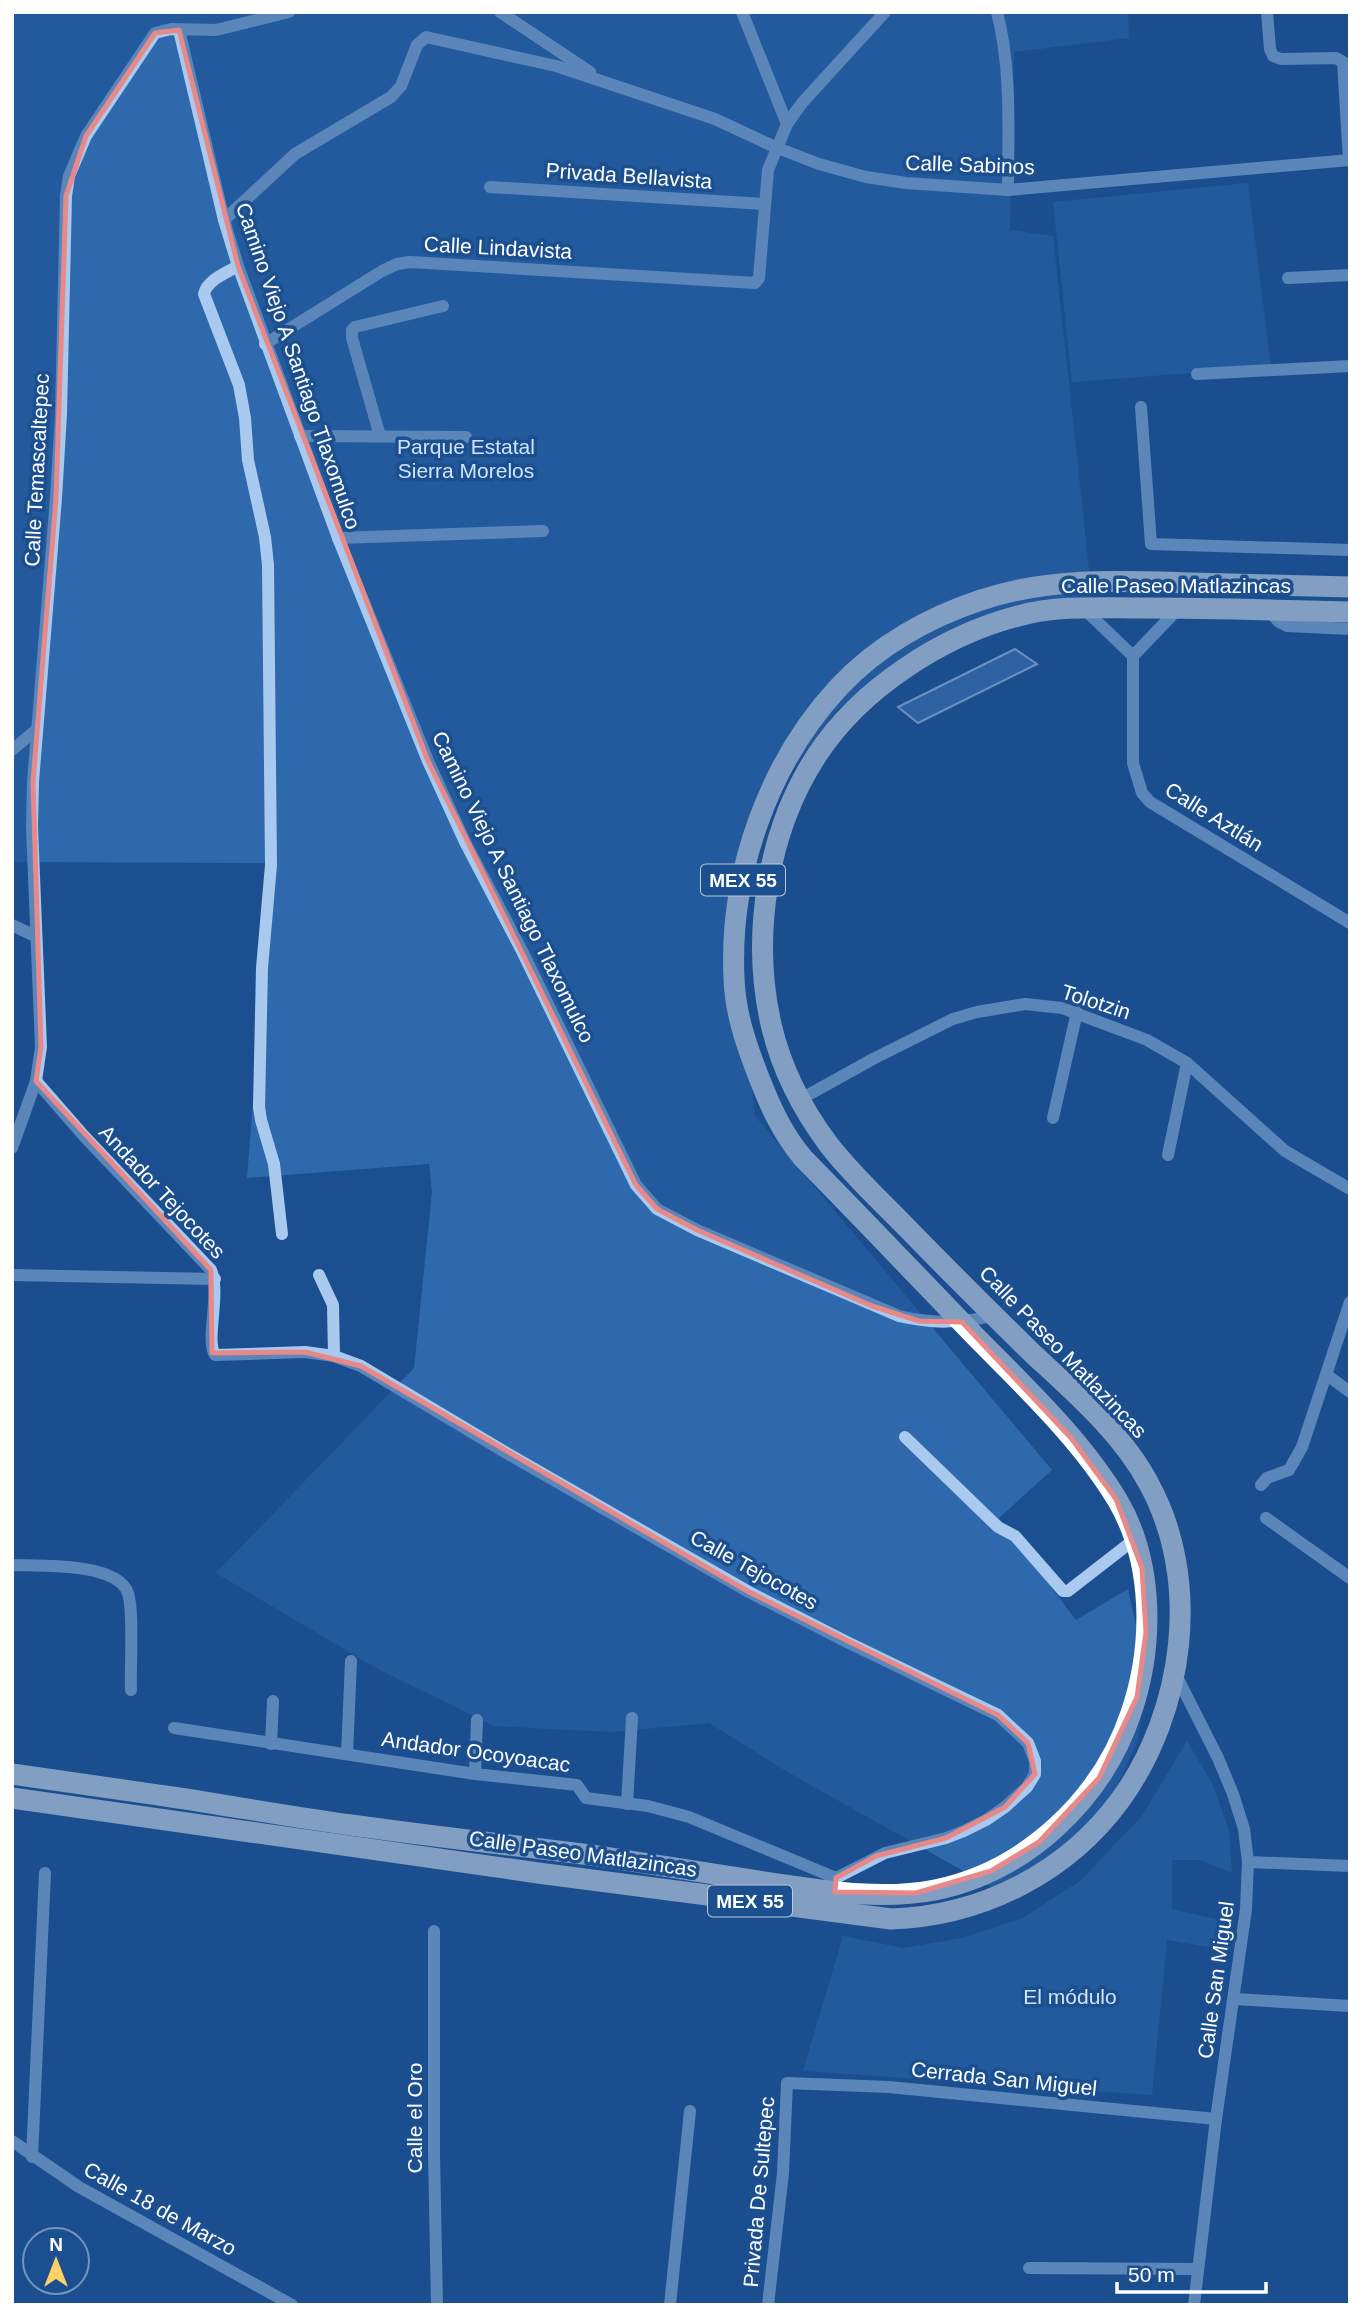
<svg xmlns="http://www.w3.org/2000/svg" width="1362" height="2317" viewBox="0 0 1362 2317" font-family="Helvetica,sans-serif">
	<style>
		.green { fill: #2e69ad }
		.building { fill: #4478b7; stroke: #cfe3fa; stroke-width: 2 }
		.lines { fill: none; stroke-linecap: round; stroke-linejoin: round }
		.minor { stroke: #a9c9ee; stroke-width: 12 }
		.highway { stroke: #fff; stroke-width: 21 }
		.marked { fill: none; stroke: #e88989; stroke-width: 5; stroke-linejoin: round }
		.labels { text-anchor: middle; stroke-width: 7; stroke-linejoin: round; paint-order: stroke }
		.shield { fill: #1b4f8f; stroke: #bbcadd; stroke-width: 2 }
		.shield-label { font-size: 19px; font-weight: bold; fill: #fff }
		.street-label { font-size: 21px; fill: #fff; stroke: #1b4f8f }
		.park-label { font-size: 21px; fill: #cfe3fa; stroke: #1b4f8f }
	</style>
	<rect width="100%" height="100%" fill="#1b4f8f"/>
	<g class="green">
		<path d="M12 12H1128L1129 38 1014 52 1010 230 1053 236 1093 607 939 643 836 711 770 800 732 938 755 1116 1052 1470 999 1518 1076 1620 1128 1589 1147 1677 1138 1740 1109 1803 1011 1898 786 1771 709 1723 612 1732 494 1726 378 1669 216 1573 414 1368 432 1192 429 1164 247 1178 272 863 12 862Z"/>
		<path d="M1248 183 1271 367 1072 382 1053 202Z"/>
		<path d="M1187 1741 1212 1783 1229 1831 1232 1873 1200 1860H1172V1909L1232 1923 1227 1950 1167 1940 1152 2095 803 2071 843 1936 903 1948 962 1938 1023 1918 1080 1881 1142 1816Z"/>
	</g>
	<path class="building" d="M1015 649 1037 664 918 723 898 707Z"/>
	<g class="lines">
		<g class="minor">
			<path d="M500 12 590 72"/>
			<path d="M997 12C1012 70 1008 131 1008 190"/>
			<path d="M1267 12 1270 49 1273 56 1281 59 1336 58 1343 62 1349 160"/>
			<path d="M179 30 224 220 238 266 338 538 428 761 465 842 522 951 636 1185 657 1209 697 1230 899 1316C932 1324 960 1323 993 1316"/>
			<path d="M787 124 802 103 885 12"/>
			<path d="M490 187 765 204"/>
			<path d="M224 220 295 154 391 97 401 86 417 45 426 37 556 66 715 119 775 147 819 164 866 177 906 183 1008 190 1350 160"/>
			<path d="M238 266C226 273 207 280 204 294L239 385 245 418 248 460 265 537 268 565 271 865 262 968 259 1107 261 1120 274 1164 282 1234"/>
			<path d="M1288 278 1350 275"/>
			<path d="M265 344 382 271 397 264 410 262 755 283 759 278 768 170 787 124 742 12"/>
			<path d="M1197 374 1350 366"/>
			<path d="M1141 407 1151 544 1350 550"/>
			<path d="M300 436 466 437"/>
			<path d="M380 436 352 338V330L355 327 443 306"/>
			<path d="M338 538 543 531"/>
			<path d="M1083 608 1133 656"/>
			<path d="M1179 608 1133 656V763L1142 793 1150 802 1350 923"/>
			<path d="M1268 610 1279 622 1287 626 1350 629"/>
			<path d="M12 750 36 730"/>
			<path d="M12 925 35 936"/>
			<path d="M36 1081 84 1136 211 1270C221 1294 205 1340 215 1355L305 1352 334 1356 361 1366 510 1455 749 1592 847 1642 998 1715 1028 1743 1035 1761V1774L1027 1787 1005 1807 986 1820 964 1831 946 1838 885 1853 836 1878 835 1892"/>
			<path d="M799 1100 873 1059 953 1019 977 1012 1025 1004 1062 1008 1147 1040 1187 1063 1285 1151 1350 1189"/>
			<path d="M1053 1118 1077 1012"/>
			<path d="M12 1148 36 1081 41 1047 32 827 33 782 56 498 61 414 66 196 69 176 86 136 155 33 171 29 216 30 289 12"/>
			<path d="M1168 1155 1187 1063"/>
			<path d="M12 1275 215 1279"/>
			<path d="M319 1275 333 1305 334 1356"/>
			<path d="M1327 1375 1350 1392"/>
			<path d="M905 1437 998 1527 1015 1536 1063 1591H1068L1135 1539"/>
			<path d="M1261 1485 1267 1478 1289 1470 1302 1447 1350 1302"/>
			<path d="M1266 1518 1350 1578"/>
			<path d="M12 1565C39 1566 117 1562 128 1593 134 1611 130 1668 131 1690"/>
			<path d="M1175 1673 1218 1758 1233 1794 1244 1829 1248 1862 1246 1909 1216 2119 1194 2305"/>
			<path d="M174 1728 475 1774 577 1785 586 1798 648 1806 689 1817 836 1878"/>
			<path d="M271 1744 273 1701"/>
			<path d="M347 1754 351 1661"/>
			<path d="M475 1774 477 1720"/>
			<path d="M627 1804 632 1718"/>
			<path d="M1248 1862 1350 1866"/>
			<path d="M434 1931V2154L437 2305"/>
			<path d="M1235 1999 1350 2006"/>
			<path d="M12 2141 79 2187 292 2305"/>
			<path d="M32 2157 45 1873"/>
			<path d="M1029 2268 1198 2269"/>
			<path d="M670 2305 690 2111"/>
			<path d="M768 2305 783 2173 787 2083 889 2087 1216 2119"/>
		</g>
		<g class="highway">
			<path d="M12 1774C66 1782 119 1789 172 1797 232 1806 291 1817 351 1825 436 1837 521 1846 605 1857 659 1865 712 1874 765 1882 821 1890 878 1901 935 1890 1025 1872 1102 1800 1131 1713 1154 1646 1154 1563 1118 1501 1081 1439 1025 1387 975 1336 918 1277 861 1217 803 1158 782 1133 770 1106 758 1075 746 1044 735 1012 734 978 729 875 768 763 839 687 877 646 929 617 981 600 1049 577 1121 581 1191 583 1244 584 1297 586 1350 587"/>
			<path d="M12 1798 538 1873 891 1919C982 1916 1067 1873 1121 1799 1184 1711 1202 1581 1149 1484 1122 1433 1074 1392 1032 1353 990 1312 948 1270 907 1228 881 1201 852 1175 829 1145 802 1109 781 1068 771 1024 751 936 767 831 817 755 861 688 942 636 1018 616 1058 605 1101 608 1142 608 1211 608 1281 610 1350 612"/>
		</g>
	</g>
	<path d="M0 0H1362V2317H0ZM179 30 238 266 428 761 636 1185 657 1209 697 1230 872 1306 919 1321 962 1322 1071 1438 1116 1499 1142 1568 1146 1632 1137 1697 1099 1778 1039 1842 991 1871 916 1893 835 1892 836 1878 876 1856 946 1838 1005 1807 1035 1774 1028 1743 998 1715 749 1592 361 1366 305 1352 212 1353 211 1270 36 1081 41 1047 33 782 56 498 66 196 86 136 155 33Z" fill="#1b4f8f" fill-opacity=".55" fill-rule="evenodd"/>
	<path class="marked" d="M179 30 238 266 428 761 636 1185 657 1209 697 1230 872 1306 919 1321 962 1322 1071 1438 1116 1499 1142 1568 1146 1632 1137 1697 1099 1778 1039 1842 991 1871 916 1893 835 1892 836 1878 876 1856 946 1838 1005 1807 1035 1774 1028 1743 998 1715 749 1592 361 1366 305 1352 212 1353 211 1270 36 1081 41 1047 33 782 56 498 66 196 86 136 155 33Z"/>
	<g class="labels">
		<g class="shield">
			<rect x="701" y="864.5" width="84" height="31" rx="5"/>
			<rect x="708" y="1885.5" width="84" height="31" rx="5"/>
		</g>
		<g class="shield-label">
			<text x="743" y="887">MEX 55</text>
			<text x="750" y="1908">MEX 55</text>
		</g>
		<g class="street-label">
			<text transform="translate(970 165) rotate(2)" y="7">Calle Sabinos</text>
			<text transform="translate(629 176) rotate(4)" y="7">Privada Bellavista</text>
			<text transform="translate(498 248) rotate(3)" y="7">Calle Lindavista</text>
			<text transform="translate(298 366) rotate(71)" y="7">Camino Viejo A Santiago Tlaxomulco</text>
			<text transform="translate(37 470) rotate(-87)" y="7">Calle Temascaltepec</text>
			<text x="1176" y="593">Calle Paseo Matlazincas</text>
			<text transform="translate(1214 817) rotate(32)" y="7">Calle Aztlán</text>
			<text transform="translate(513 887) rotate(64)" y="7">Camino Viejo A Santiago Tlaxomulco</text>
			<text transform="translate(1096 1002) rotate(18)" y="7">Tolotzin</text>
			<text transform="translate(162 1192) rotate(47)" y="7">Andador Tejocotes</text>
			<text transform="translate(1063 1352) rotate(46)" y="7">Calle Paseo Matlazincas</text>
			<text transform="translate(754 1570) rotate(29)" y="7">Calle Tejocotes</text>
			<text transform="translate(476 1752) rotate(8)" y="7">Andador Ocoyoacac</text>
			<text transform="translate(583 1854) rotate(8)" y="7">Calle Paseo Matlazincas</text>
			<text transform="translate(1216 1980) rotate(-82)" y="7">Calle San Miguel</text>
			<text transform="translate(1004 2079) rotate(6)" y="7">Cerrada San Miguel</text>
			<text transform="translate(415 2118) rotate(-90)" y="7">Calle el Oro</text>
			<text transform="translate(759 2192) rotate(-85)" y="7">Privada De Sultepec</text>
			<text transform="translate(160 2209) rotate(29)" y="7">Calle 18 de Marzo</text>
		</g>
		<g class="park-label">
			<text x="466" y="454">Parque Estatal<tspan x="466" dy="24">Sierra Morelos</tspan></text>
			<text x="1070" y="2004">El módulo</text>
		</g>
	</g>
	<rect width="1362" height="2317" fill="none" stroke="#ffffff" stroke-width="28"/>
	<g transform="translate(56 2261)"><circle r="33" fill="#1b4f8f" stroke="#7695bc" stroke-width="2"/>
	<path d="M0-5L12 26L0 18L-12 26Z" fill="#ffd166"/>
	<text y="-10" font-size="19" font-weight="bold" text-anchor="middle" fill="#ffffff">N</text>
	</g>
	<path d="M1117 2282v10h149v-10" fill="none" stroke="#ffffff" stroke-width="3.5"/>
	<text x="1128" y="2282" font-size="21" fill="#ffffff" stroke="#1b4f8f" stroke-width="5" paint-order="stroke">50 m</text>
</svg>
